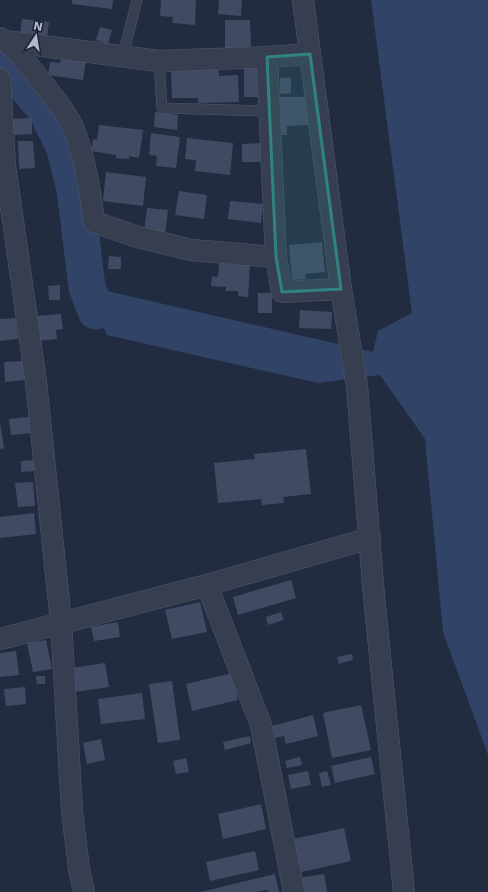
<svg xmlns="http://www.w3.org/2000/svg" width="488" height="892" viewBox="0 0 488 892" font-family="'DejaVu Sans',sans-serif">
	<style>
		.water { fill: #324368 }
		.lines { fill: none; stroke-linecap: round; stroke-linejoin: round }
		.river { stroke: #324368; stroke-width: 37 }
		.building { fill: #404b63 }
		.lane-casing { stroke: #51596b; stroke-width: 11 }
		.street-casing { stroke: #51596b; stroke-width: 22 }
		.lane { stroke: #363e50; stroke-width: 10 }
		.street { stroke: #363e50; stroke-width: 21 }
		.marked { fill: #308381; fill-opacity: 0.2; stroke: #308381; stroke-width: 3; stroke-linejoin: round }
	</style>
	<rect width="100%" height="100%" fill="#222c41"/>
	<path class="water" d="M371 0H488V755L443 632 425 439 380 375 318 383 107 335 96 311 103 290 373 352 378 331 412 313Z"/>
	<g class="lines">
		<path class="river" d="M0 63 17 75 46 110 64 146 75 189 87 287 96 311"/>
	</g>
	<g class="building">
		<path d="M72 0H113L112 9 72 4Z"/>
		<path d="M161 0H196L195 25 172 23 173 17 160 16Z"/>
		<path d="M219 0H242L241 16 218 14Z"/>
		<path d="M22 19 49 22 47 37 20 34Z"/>
		<path d="M225 20H250L251 50H225Z"/>
		<path d="M100 27 112 30 108 44 96 40Z"/>
		<path d="M62 56 86 59 83 80 48 75 50 62 60 63Z"/>
		<rect x="244" y="66" width="17" height="31"/>
		<path d="M219 68V76L238 75 239 102 198 103V98H172L171 69Z"/>
		<path d="M291 77V93L280 94V78Z"/>
		<path d="M276 97H309L310 125 287 126V135H276Z"/>
		<path d="M155 112 178 115 177 130 154 127Z"/>
		<path d="M32 118V134L13 135 12 119Z"/>
		<path d="M99 125 143 130 139 158 129 156V159L116 158V155L91 151 93 139 97 140Z"/>
		<path d="M151 133 180 137 176 168 156 166 157 156 149 155Z"/>
		<path d="M187 138 233 143 230 175 195 171 196 160 185 159Z"/>
		<path d="M18 141H33L35 168 19 169Z"/>
		<path d="M264 143V162H242V144Z"/>
		<path d="M106 172 146 177 143 206 103 201Z"/>
		<path d="M179 191 207 195 204 219 175 215Z"/>
		<path d="M230 201 263 204 261 223 228 219Z"/>
		<path d="M147 208 168 210 165 234 144 232Z"/>
		<path d="M322 242 325 272 305 274 306 279 292 280 289 245Z"/>
		<path d="M109 256 121 257V269H108Z"/>
		<path d="M219 263 250 265 248 297 238 296V291H226V287L211 286 212 276 218 277Z"/>
		<path d="M60 285V300H49L48 286Z"/>
		<rect x="258" y="293" width="14" height="20"/>
		<path d="M300 310 332 312 331 329 299 328Z"/>
		<path d="M61 314 63 329 56 330 57 339 38 341 36 316Z"/>
		<path d="M16 318 18 339 0 341V319Z"/>
		<path d="M23 361 25 380 5 382 4 362Z"/>
		<path d="M29 417 32 433 11 435 9 419Z"/>
		<path d="M0 423 4 448 0 449Z"/>
		<path d="M306 449 311 494 283 497 284 503 262 505 261 499 218 503 214 463 255 459 254 454Z"/>
		<path d="M34 460 35 471 21 472V461Z"/>
		<path d="M33 482 35 506 18 507 15 483Z"/>
		<path d="M34 513 36 534 0 538V517Z"/>
		<path d="M291 580 296 598 238 615 233 597Z"/>
		<path d="M200 602 207 632 172 639 165 610Z"/>
		<path d="M281 612 284 620 268 625 266 617Z"/>
		<path d="M118 622 120 637 94 641 91 627Z"/>
		<path d="M46 640 52 669 33 672 27 643Z"/>
		<path d="M16 651 19 675 0 677V653Z"/>
		<path d="M352 654 353 660 339 664 337 657Z"/>
		<path d="M105 663 109 687 75 692 71 668Z"/>
		<path d="M232 673 238 700 192 711 186 684Z"/>
		<path d="M36 676H45V684H37Z"/>
		<path d="M172 681 180 740 158 743 149 684Z"/>
		<path d="M25 687 26 704 6 706 4 689Z"/>
		<path d="M142 693 145 719 101 724 98 699Z"/>
		<path d="M361 705 371 750 332 758 323 713Z"/>
		<path d="M313 715 318 736 286 744 284 736 275 738 272 726Z"/>
		<path d="M250 736 251 743 225 750 223 742Z"/>
		<path d="M101 739 105 760 87 764 83 743Z"/>
		<path d="M300 757 302 765 287 768 285 761Z"/>
		<path d="M371 757 375 774 335 783 331 766Z"/>
		<path d="M186 758 189 772 176 774 173 761Z"/>
		<path d="M308 771 311 785 291 789 288 775Z"/>
		<path d="M327 771 331 785 322 787 319 773Z"/>
		<path d="M261 804 266 829 223 839 218 814Z"/>
		<path d="M344 828 351 861 301 872 293 839Z"/>
		<path d="M255 851 259 870 210 881 206 862Z"/>
		<path d="M275 874 279 892H268L267 890 256 892H201Z"/>
		<path d="M324 874 327 892H302L299 878Z"/>
	</g>
	<g class="lines">
		<g class="lane-casing">
			<g id="lane">
				<path d="M123 56 137 0"/>
				<path d="M159 61 162 108 269 111"/>
			</g>
		</g>
		<g class="street-casing">
			<g id="street">
				<path d="M303 0 341 289 357 386 374 597 404 892"/>
				<path d="M0 38C14 46 26 62 36 75 47 89 66 111 73 127 85 157 90 190 94 222L138 237 191 250 276 257 282 292 341 289"/>
				<path d="M5 41 159 61 267 57 310 54"/>
				<path d="M267 57 276 257"/>
				<path d="M0 79 5 165 36 382 61 622 72 811 79 869 84 892"/>
				<path d="M207 585 261 725 294 892"/>
				<path d="M0 639 207 585 370 538"/>
			</g>
		</g>
		<use href="#lane" class="lane"/>
		<use href="#street" class="street"/>
	</g>
	<path class="marked" d="M310 54 341 289 282 292 276 257 267 57Z"/>
	<g transform="translate(36 36) rotate(12)" stroke="#1b2335" stroke-width="3" paint-order="stroke">
	<path d="M0-3L7 15L0 10L-7 15Z" fill="#b2b9cb"/>
	<text y="-6" font-size="11" font-weight="bold" text-anchor="middle" fill="#b2b9cb">N</text>
	</g>
</svg>
